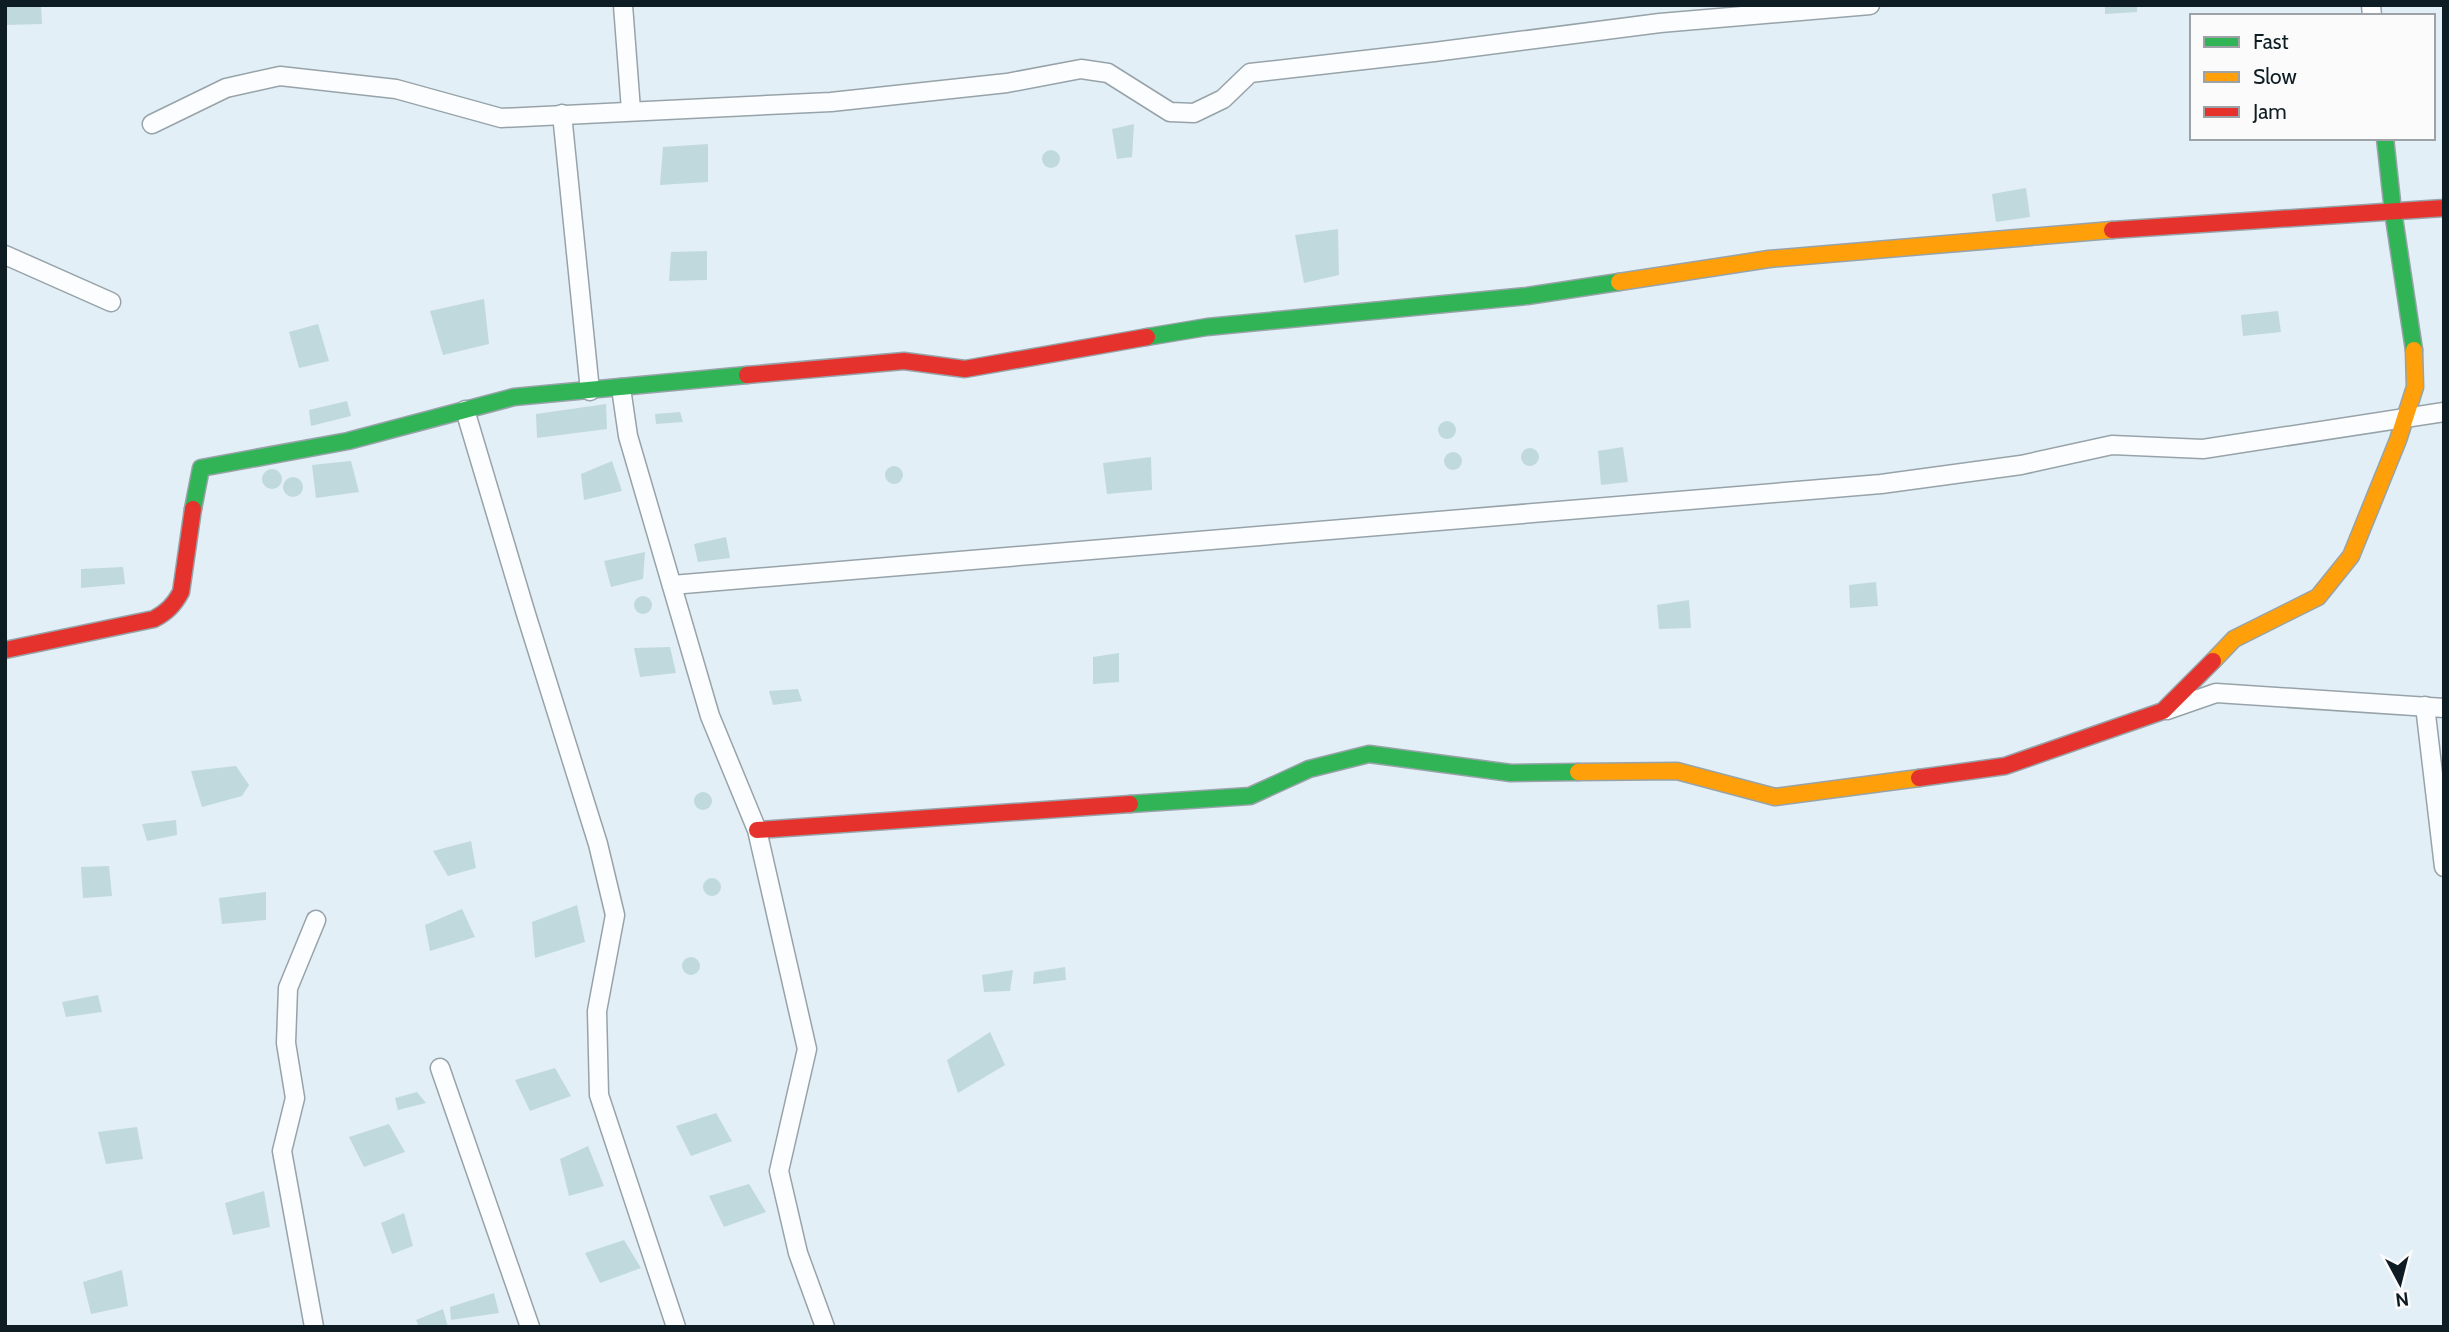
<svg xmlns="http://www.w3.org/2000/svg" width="2449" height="1332" viewBox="0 0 2449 1332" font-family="Cabin,sans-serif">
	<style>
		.building { fill: #c0d9dd }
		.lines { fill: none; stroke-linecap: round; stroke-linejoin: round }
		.street-casing { stroke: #97a3a9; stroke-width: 21 }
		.fast-casing { stroke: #97a3a9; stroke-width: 19 }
		.slow-casing { stroke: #97a3a9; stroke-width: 19 }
		.jam-casing { stroke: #97a3a9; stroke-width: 19 }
		.street { stroke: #fbfdfe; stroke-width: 18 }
		.fast { stroke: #30b455; stroke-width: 16 }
		.slow { stroke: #ff9f0a; stroke-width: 16 }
		.jam { stroke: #e5322d; stroke-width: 16 }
	</style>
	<rect width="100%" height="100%" fill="#e3eff6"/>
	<g class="building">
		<path d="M5 5H41L42 24 5 25Z"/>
		<path d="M2105 5H2137V12L2105 14Z"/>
		<path d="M1134 124 1132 157 1117 159 1112 129Z"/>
		<path d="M708 144V182L660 185 663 147Z"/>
		<circle cx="1051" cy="159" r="9"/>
		<path d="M2026 188 2030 217 1996 222 1992 194Z"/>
		<path d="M1338 229 1339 275 1304 283 1295 235Z"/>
		<path d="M707 251V280L669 281 671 252Z"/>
		<path d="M484 299 489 344 443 355 430 311Z"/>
		<path d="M2278 311 2281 332 2243 336 2241 315Z"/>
		<path d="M318 324 329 361 299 368 289 332Z"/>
		<path d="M347 401 351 416 311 426 309 410Z"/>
		<path d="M606 404 607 429 537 438 536 414Z"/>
		<path d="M680 412 683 422 656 424 655 414Z"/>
		<circle cx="1447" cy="430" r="9"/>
		<path d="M1623 447 1628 482 1601 485 1598 451Z"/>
		<circle cx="1530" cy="457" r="9"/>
		<circle cx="1453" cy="461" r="9"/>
		<path d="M1151 457 1152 490 1107 494 1103 463Z"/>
		<path d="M351 461 359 492 316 498 312 465Z"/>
		<path d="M612 461 622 491 584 500 581 474Z"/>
		<circle cx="894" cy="475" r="9"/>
		<circle cx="272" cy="479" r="10"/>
		<circle cx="293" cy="487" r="10"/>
		<path d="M726 537 730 558 698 562 694 544Z"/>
		<path d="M645 552 643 579 611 587 604 561Z"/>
		<path d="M123 567 125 584 81 588V569Z"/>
		<path d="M1876 582 1878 606 1850 608 1849 585Z"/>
		<circle cx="643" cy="605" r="9"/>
		<path d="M1689 600 1691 628 1659 629 1657 605Z"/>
		<path d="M670 647 676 673 640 677 634 648Z"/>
		<path d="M1119 653V682L1093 684V657Z"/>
		<path d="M798 689 802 701 773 705 769 691Z"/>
		<path d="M236 766 249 785 242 796 202 807 191 771Z"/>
		<circle cx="703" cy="801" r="9"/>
		<path d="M176 820 177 835 147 841 142 824Z"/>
		<path d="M471 841 476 868 448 876 433 851Z"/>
		<path d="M109 866 112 896 83 898 81 867Z"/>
		<circle cx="712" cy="887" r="9"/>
		<path d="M266 892V920L222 924 219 898Z"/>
		<path d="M577 905 585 942 535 958 532 922Z"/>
		<path d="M462 909 475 937 430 951 425 925Z"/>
		<circle cx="691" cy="966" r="9"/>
		<path d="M1065 967 1066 980 1033 984 1034 972Z"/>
		<path d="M1013 970 1010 991 984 992 982 975Z"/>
		<path d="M98 995 102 1012 66 1017 62 1002Z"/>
		<path d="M990 1032 1005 1065 958 1093 947 1060Z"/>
		<path d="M555 1068 571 1096 530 1111 515 1080Z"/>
		<path d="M417 1092 426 1103 398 1110 395 1098Z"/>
		<path d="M716 1113 732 1141 691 1156 676 1126Z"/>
		<path d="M389 1124 405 1152 364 1167 349 1137Z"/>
		<path d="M137 1127 143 1159 106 1164 98 1132Z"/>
		<path d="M588 1146 604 1186 569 1196 560 1159Z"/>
		<path d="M749 1184 766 1212 724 1227 709 1196Z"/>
		<path d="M264 1191 270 1227 233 1235 225 1203Z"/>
		<path d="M404 1213 413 1246 392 1254 381 1223Z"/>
		<path d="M624 1240 641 1268 600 1283 585 1253Z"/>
		<path d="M122 1270 128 1306 91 1314 83 1282Z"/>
		<path d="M494 1293 499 1313 451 1320 450 1307Z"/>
		<path d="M443 1309 448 1327H419L416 1320Z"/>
	</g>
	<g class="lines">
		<g class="street-casing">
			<g id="street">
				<path d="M623 5 631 110"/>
				<path d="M2371 5 2372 16"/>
				<path d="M562 114 590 391"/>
				<path d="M152 124 226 88 280 76 396 89 501 118 831 102 1007 83 1081 69 1108 73 1170 112 1194 113 1223 99 1250 73 1434 52 1660 23 1870 5"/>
				<path d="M5 255 111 302"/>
				<path d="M621 388 628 436 710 716 757 830 807 1049 779 1171 798 1253 825 1327"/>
				<path d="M465 410 526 614 598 844 615 915 597 1011 599 1095 676 1327"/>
				<path d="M672 585 1881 484 2021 465 2112 445 2203 449 2444 412"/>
				<path d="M2425 706 2444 867"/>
				<path d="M2167 710 2216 693 2444 708"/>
				<path d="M440 1068 530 1327"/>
				<path d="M314 1327 282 1151 295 1098 286 1043 288 988 316 920"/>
			</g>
		</g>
		<g class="fast-casing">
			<g id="fast">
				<path d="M2385 138 2393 211 2414 350"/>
				<path d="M1147 337 1207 327 1527 296 1619 282"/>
				<path d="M193 509 201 468 348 441 514 397 747 375"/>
				<path d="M1130 804 1250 796 1309 769 1369 754 1511 773 1578 772"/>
			</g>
		</g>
		<g class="slow-casing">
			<g id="slow">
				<path d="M1619 282 1769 259 2112 230"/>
				<path d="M2213 661 2234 639 2318 597 2351 556 2398 440 2415 387 2414 350"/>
				<path d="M1578 772 1677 771 1775 797 1919 778"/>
			</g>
		</g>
		<g class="jam-casing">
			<g id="jam">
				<path d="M2112 230 2444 208"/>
				<path d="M747 375 904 361 965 369 1147 337"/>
				<path d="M5 650 154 619C167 612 174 605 181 592L193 509"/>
				<path d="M1919 778 2005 766 2163 711 2213 661"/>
				<path d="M757 830 1130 804"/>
			</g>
		</g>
		<use href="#street" class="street"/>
		<use href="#fast" class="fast"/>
		<use href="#slow" class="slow"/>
		<use href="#jam" class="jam"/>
	</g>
	<rect width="2449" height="1332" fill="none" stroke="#0e1c23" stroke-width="14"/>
	<rect x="2190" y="14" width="245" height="126" fill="#fbfbfb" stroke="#9ca2a5" stroke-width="2"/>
	<rect x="2204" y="37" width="35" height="10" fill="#30b455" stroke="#9ca2a5" stroke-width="2"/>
	<text x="2253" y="49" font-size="21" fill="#0e1c23">Fast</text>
	<rect x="2204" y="72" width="35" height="10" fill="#ff9f0a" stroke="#9ca2a5" stroke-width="2"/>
	<text x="2253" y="84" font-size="21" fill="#0e1c23">Slow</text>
	<rect x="2204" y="107" width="35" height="10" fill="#e5322d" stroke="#9ca2a5" stroke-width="2"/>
	<text x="2253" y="119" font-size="21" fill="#0e1c23">Jam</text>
	<g transform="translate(2400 1283) rotate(173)" stroke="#fbfbfb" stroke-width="5" paint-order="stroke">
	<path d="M0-5L12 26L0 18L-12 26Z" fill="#0e1c23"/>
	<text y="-10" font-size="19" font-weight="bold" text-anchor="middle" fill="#0e1c23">N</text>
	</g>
</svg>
